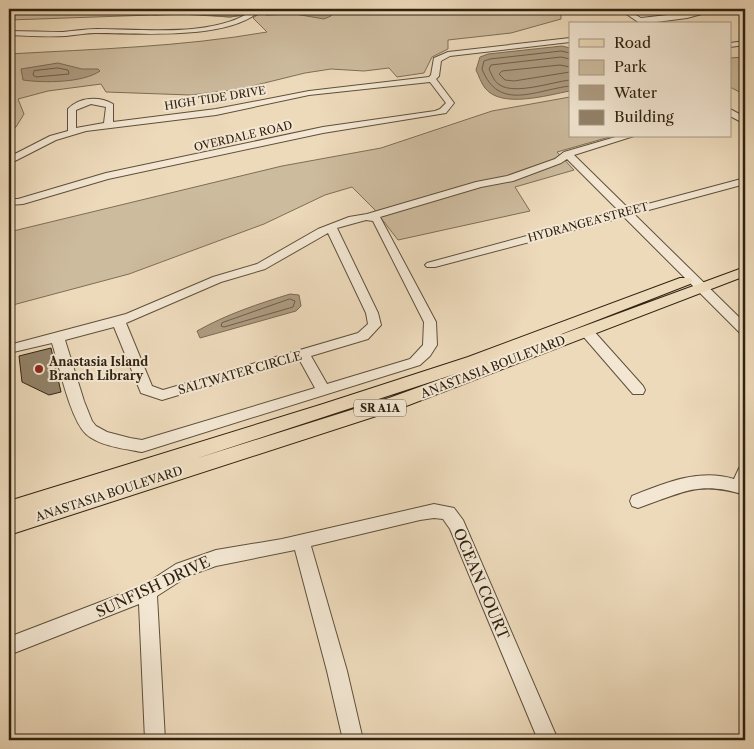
<svg xmlns="http://www.w3.org/2000/svg" width="754" height="749" viewBox="0 0 754 749" font-family="'Libre Caslon Text',serif">
	<style>
		.green { fill: #cdbb9e; stroke: #7e6e57 }
		.water { fill: #ad9b81; stroke: #7b6b54 }
		.lines { fill: none; stroke-linecap: round; stroke-linejoin: round }
		.shore { stroke: #6e5e48; stroke-width: 1 }
		.building { fill: #928269; stroke: #302210 }
		.minor-casing { stroke: #5f503b; stroke-width: 2 }
		.major-casing { stroke: #302210; stroke-width: 2 }
		.minor { fill: #f3e7d3; fill-rule: evenodd }
		.major { fill: #eddabb; fill-rule: evenodd }
		.poi-dot { fill: #8f2418; stroke: #f3e7d3; stroke-width: 2 }
		.labels { text-anchor: middle; stroke-width: 4; stroke-linejoin: round; paint-order: stroke }
		.far-street-label { font-size: 11px; fill: #302210; stroke: #f3e7d3 }
		.shield { fill: #f3e7d3; stroke: #6a5d4a; stroke-width: 1 }
		.shield-label { font-size: 11px; font-weight: bold; fill: #302210 }
		.poi-label { font-size: 12px; font-weight: bold; fill: #302210; stroke: #f3e7d3; text-anchor: start }
		.street-label { font-size: 12px; fill: #302210; stroke: #f3e7d3 }
		.near-street-label { font-size: 15px; fill: #302210; stroke: #f3e7d3 }
	</style>
	<rect width="100%" height="100%" fill="#eddabb"/>
	<filter id="stains"><feTurbulence type="fractalNoise" baseFrequency=".004" numOctaves="4"/><feColorMatrix values="0 0 0 0 .2 0 0 0 0 .09 0 0 0 0 .02 0 0 0 .5 -.17"/></filter>
	<radialGradient id="worn" r=".72"><stop offset=".6" stop-color="#630" stop-opacity="0"/><stop offset="1" stop-color="#630" stop-opacity=".3"/></radialGradient>
	<g class="green">
		<path d="M9 9H254L247 15 230 17 180 14 9 20Z"/>
		<path d="M306 9H556L561 13V19L511 33 448 40V49L432 57 424 73 397 77 389 68 364 71 331 69 305 73 240 89 191 95 106 92 101 84 48 91 18 99 24 114 16 127 9 130V54C95 49 181 47 267 32L253 18 260 13C275 15 292 15 306 9Z"/>
		<path d="M745 57V95L730 87V58Z"/>
		<path d="M570 97V136H613L557 152 574 170 515 187 530 211 398 240 374 209 352 187 325 195 264 224 129 274 9 306V232L282 166 381 148 492 111Z"/>
	</g>
	<g class="water">
		<path d="M168 9C187 7 224 6 240 15L230 17 194 14 153 15Z"/>
		<path d="M298 9H338L331 16 324 19 295 14 266 15 270 13Z"/>
		<path d="M562 46 570 48V91C548 95 501 109 485 88 481 83 479 76 476 70L480 57 488 54Z"/>
		<path d="M58 63 82 69H98L100 71C83 83 43 83 23 80L21 69Z"/>
		<path d="M290 294 299 295 301 306 296 311 200 338 197 331C227 314 258 304 290 294Z"/>
	</g>
	<g class="lines">
		<g class="shore">
			<path d="M570 53 561 51 490 59 484 61 482 69C499 112 535 90 570 86"/>
			<path d="M570 59 561 57 491 65 489 69C492 75 494 82 500 85 515 95 552 82 570 80"/>
			<path d="M570 67 560 65 502 71 499 74 505 80 514 81 570 72"/>
			<path d="M58 68 68 70 69 74 36 77 33 75 34 71Z"/>
			<path d="M290 299 295 301 293 307 224 327 221 326 222 323Z"/>
		</g>
	</g>
	<path class="building" d="M51 348 61 392 49 395 22 382 19 356Z"/>
	<g class="lines">
		<g class="minor-casing">
			<g id="minor">
				<path d="M255 9H262C230 41 140 33 96 33 86 33 76 35 66 36 47 37 28 36 9 35V31C27 31 45 32 63 32 74 31 86 29 97 29 145 29 215 38 255 9Z"/>
				<path d="M619 9H626L641 18 720 9 687 18 641 24Z"/>
				<path d="M570 38V42L450 56 441 61 439 76 436 79 454 103 446 113 323 133 108 179 23 204 9 205V199H18L106 173 323 127 435 111 440 109 446 103 430 82 309 95 216 115 86 131 56 140 9 164V157L50 136 68 131V109C79 97 99 96 113 104V122L216 109 309 91 429 77 431 75 434 58 448 52ZM91 104 106 107 104 123 76 128V110Z"/>
				<path d="M745 41V45L730 47V43Z"/>
				<path d="M730 109 745 117V124L730 116Z"/>
				<path d="M619 136H634L574 155 629 209 745 178V184L634 214 745 323V334L740 333 624 217 435 267H427L425 265 427 263 619 211 567 159 561 163 513 181 481 187 380 217 436 322 437 345 430 356 420 365 142 452C125 449 99 446 86 434 70 419 59 365 52 343L9 353V345L126 314 213 277 257 264 318 229 349 217 367 214 476 182 507 176 555 159 564 152ZM366 220 373 221 424 322 423 345 410 359 327 384 311 356 368 339 381 325 378 313 337 228ZM328 233 366 313 368 324 358 333 163 390 152 386 126 323 221 282 265 269ZM114 327 141 393 162 400 299 359 315 388 142 440 130 438 107 432 96 426 92 421 84 401 65 340Z"/>
				<path d="M587 328 592 329 643 386 645 390 643 394H633L582 335 581 332 582 329Z"/>
				<path d="M745 466V495C698 480 682 493 638 508L632 506 630 501 632 496C664 483 700 468 734 479L739 468Z"/>
				<path d="M434 504 454 508 463 520 558 740H538L450 529 443 519 434 518 420 520 311 546 347 671 363 740H343L327 671 295 550 216 566 188 576 157 596 165 740H145L139 604 9 655V637L142 586 176 564 216 550 282 539Z"/>
			</g>
		</g>
		<g class="major-casing">
			<path id="major" d="M745 267V276L401 408 9 535V501L323 404 468 357 680 278H690L693 281 690 284 541 342ZM458 373 389 398 195 459Z"/>
		</g>
		<use href="#minor" class="minor"/>
		<use href="#major" class="major"/>
	</g>
	<circle class="poi-dot" cx="39" cy="369" r="5"/>
	<g class="labels">
		<g class="far-street-label">
			<text transform="translate(215 98) rotate(-9)" y="4">HIGH TIDE DRIVE</text>
			<text transform="translate(243 136) rotate(-13)" y="4">OVERDALE ROAD</text>
			<text transform="translate(588 222) rotate(-15)" y="4">HYDRANGEA STREET</text>
		</g>
		<rect class="shield" x="354" y="399.5" width="52" height="17" rx="4"/>
		<g class="shield-label">
			<text x="380" y="412">SR A1A</text>
		</g>
		<g class="poi-label">
			<text x="49" y="366">Anastasia Island<tspan x="49" dy="14">Branch Library</tspan></text>
		</g>
		<g class="street-label">
			<text transform="translate(493 367) rotate(-21)" y="4">ANASTASIA BOULEVARD</text>
			<text transform="translate(240 373) rotate(-16)" y="4">SALTWATER CIRCLE</text>
			<text transform="translate(109 494) rotate(-18)" y="4">ANASTASIA BOULEVARD</text>
		</g>
		<g class="near-street-label">
			<text transform="translate(481 584) rotate(67)" y="5">OCEAN COURT</text>
			<text transform="translate(153 587) rotate(-25)" y="5">SUNFISH DRIVE</text>
		</g>
	</g>
	<rect width="754" height="749" fill="none" stroke="#eddabb" stroke-width="30"/>
	<rect x="10" y="10" width="734" height="729" fill="none" stroke="#302210" stroke-width="2.5"/>
	<rect x="15" y="15" width="724" height="719" fill="none" stroke="#302210"/>
	<rect x="569" y="22" width="162" height="115" fill="#f3e7d3" stroke="#a59885"/>
	<rect x="579" y="39" width="25" height="8" fill="#eddabb" stroke="#a59885"/>
	<text x="614" y="48" font-size="15" fill="#302210">Road</text>
	<rect x="579" y="60" width="25" height="15" fill="#cdbb9e" stroke="#a59885"/>
	<text x="614" y="72" font-size="15" fill="#302210">Park</text>
	<rect x="579" y="85" width="25" height="15" fill="#ad9b81" stroke="#a59885"/>
	<text x="614" y="98" font-size="15" fill="#302210">Water</text>
	<rect x="579" y="110" width="25" height="15" fill="#928269" stroke="#a59885"/>
	<text x="614" y="122" font-size="15" fill="#302210">Building</text>
	<rect width="100%" height="100%" filter="url(#stains)"/>
	<rect width="100%" height="100%" fill="url(#worn)"/>
</svg>
